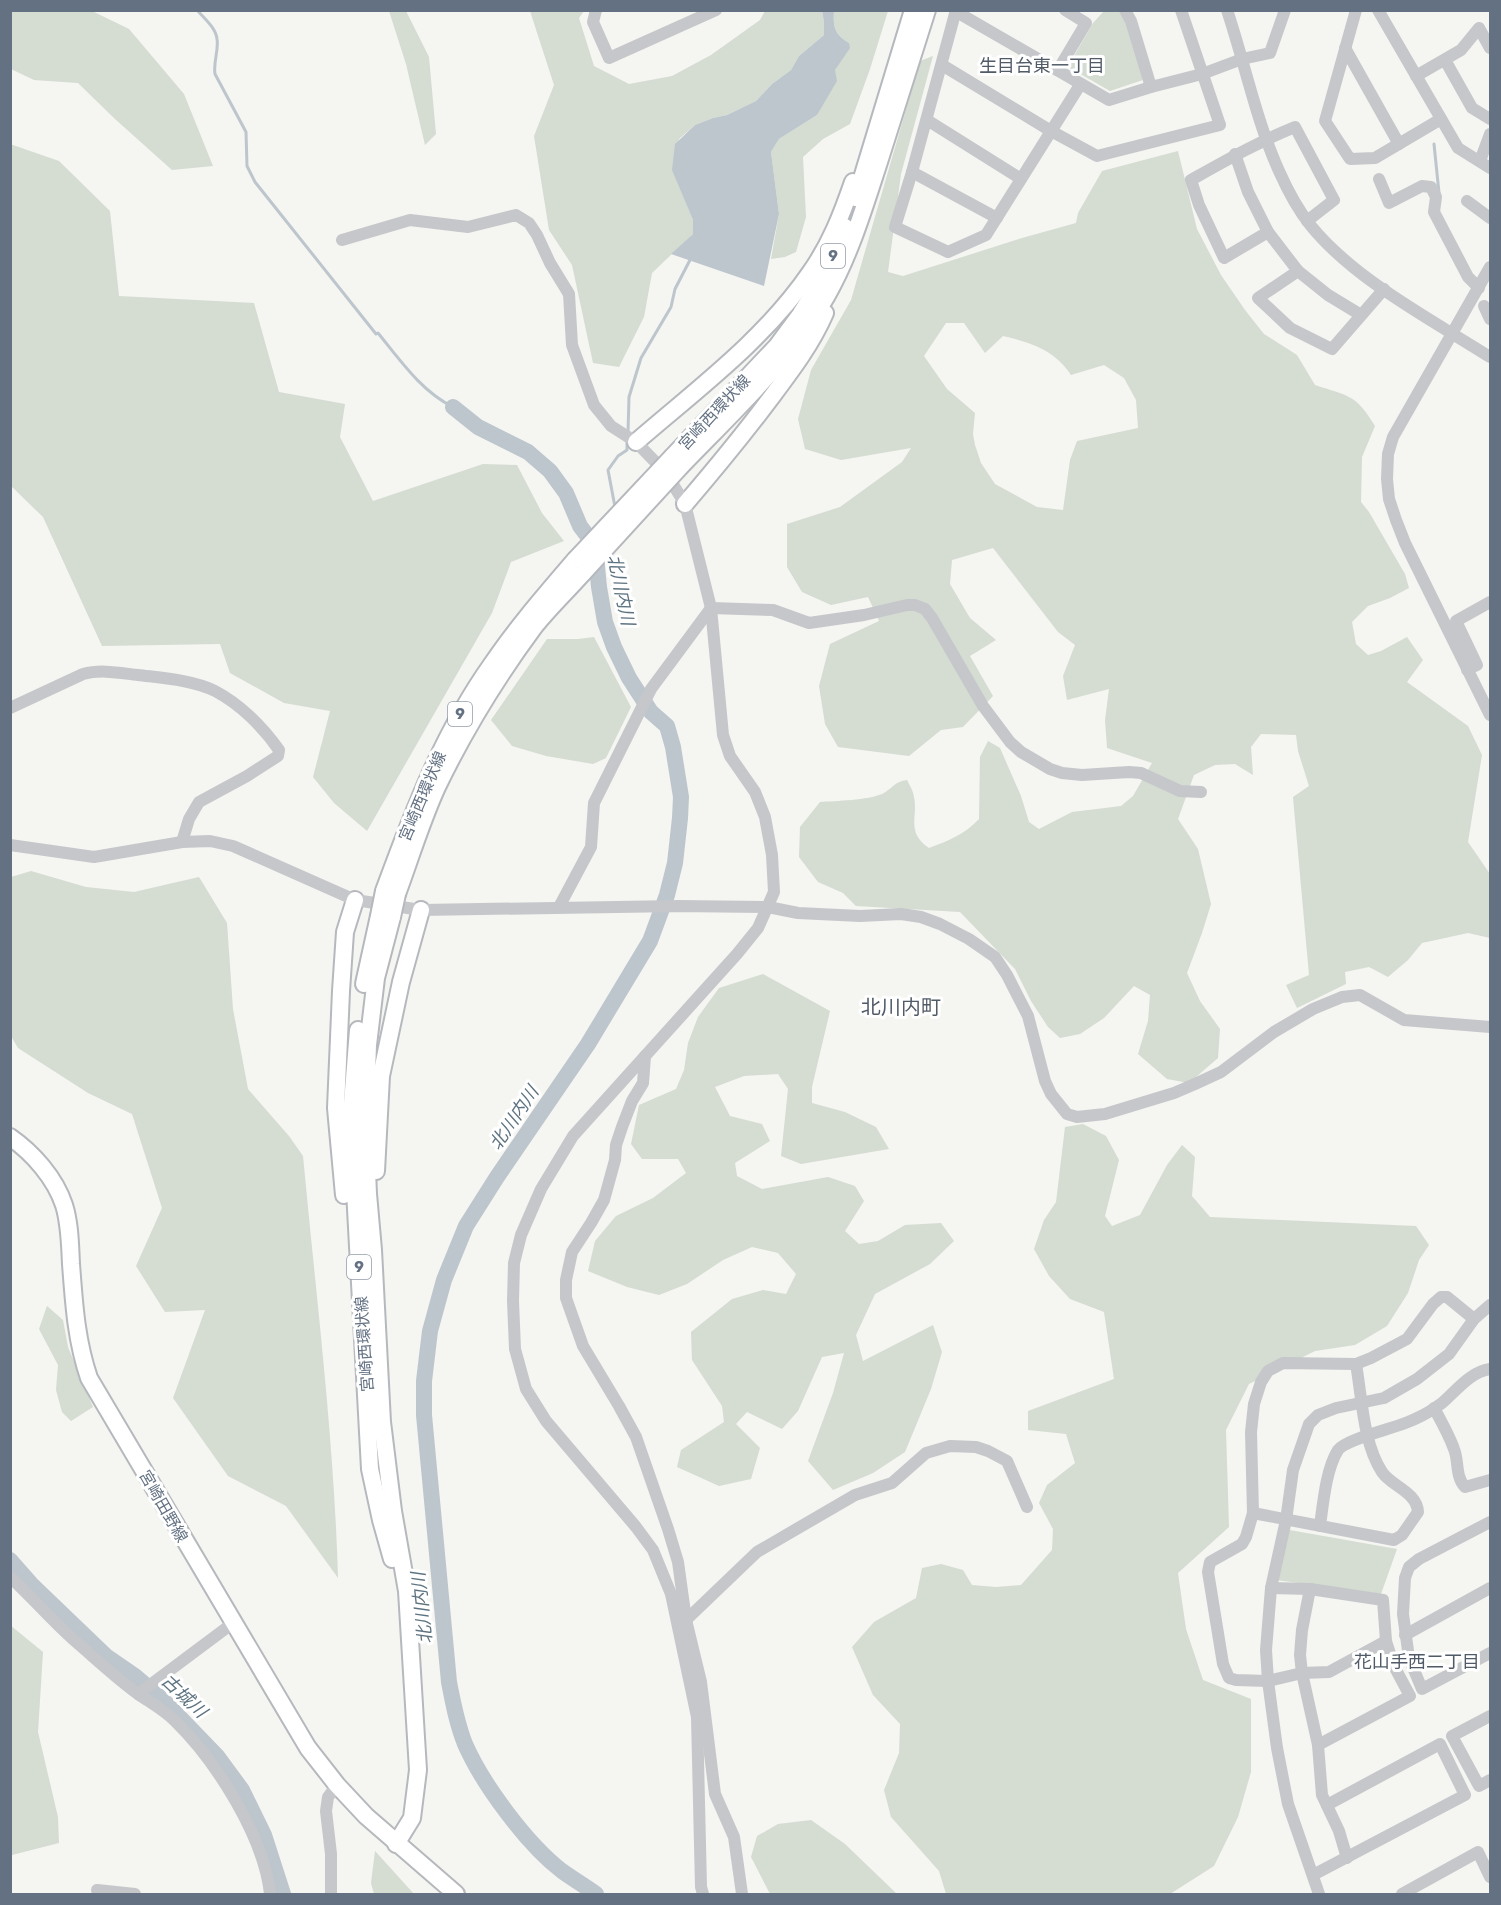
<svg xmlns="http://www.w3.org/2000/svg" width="1501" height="1905" viewBox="0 0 1501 1905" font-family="Rubik,'Noto Sans JP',sans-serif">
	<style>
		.green { fill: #d5dcd2; fill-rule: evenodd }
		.water { fill: #bdc6cd }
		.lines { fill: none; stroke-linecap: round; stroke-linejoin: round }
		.stream { stroke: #bdc6cd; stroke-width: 3 }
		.river { stroke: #bdc6cd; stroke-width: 16 }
		.major-casing { stroke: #b5b8bd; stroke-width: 20 }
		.minor { stroke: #c5c7cb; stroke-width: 12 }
		.major { stroke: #fff; stroke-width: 16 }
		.major-bridge-casing { stroke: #b5b8bd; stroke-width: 20; stroke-linecap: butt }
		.major-bridge { stroke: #fff; stroke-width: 16 }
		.labels { text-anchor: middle; stroke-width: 6; stroke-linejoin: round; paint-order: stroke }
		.shield { fill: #fff; stroke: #929ca8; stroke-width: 1.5 }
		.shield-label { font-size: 15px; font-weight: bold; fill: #637183 }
		.street-label { font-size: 16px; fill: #637183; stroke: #fff }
		.neighbourhood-label { font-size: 18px; fill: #515b68; stroke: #fff }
		.water-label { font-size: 18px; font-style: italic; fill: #5e7381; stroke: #fff }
		.quarter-label { font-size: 20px; fill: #515b68; stroke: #fff }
	</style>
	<rect width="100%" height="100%" fill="#f5f5f1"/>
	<g class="green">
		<path d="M11 10 92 11 129 29 184 94 213 166 172 170 115 119 78 83 34 80 11 69Z"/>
		<path d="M389 11H406L429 57 436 134 425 145 406 64Z"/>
		<path d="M530 11H584L579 18 594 66 629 84 672 76 711 55 760 20 765 11H822L824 22V35L799 56 791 70 772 84 756 101 727 115 713 118 695 125 679 139 673 170 693 220V234L652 273 644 317 619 367 593 363 572 265 549 230 534 136 554 85Z"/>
		<path d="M834 11H888L870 69 850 124 823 139 803 157 806 217 796 252 785 257 771 259 779 214 771 152 779 139 817 115 835 70 849 43C834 34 833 27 834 11Z"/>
		<path d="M1104 11H1120L1127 22 1143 80 1110 91 1070 68V63L1093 23Z"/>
		<path d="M933 56 901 174 888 272 903 276 1022 238 1076 223 1078 213 1102 171 1178 151 1197 229 1221 275 1245 310 1264 334 1297 355 1315 385C1348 396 1356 394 1375 426L1362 457 1361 502 1369 512 1405 574 1409 588 1390 598 1368 606 1352 622 1356 644 1368 655 1381 651 1407 637 1423 660 1407 682 1468 726 1482 755 1468 842 1490 874V938L1468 933 1422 943 1408 960 1388 977 1369 967 1345 972 1346 984 1297 1008 1286 985 1309 975 1293 797 1309 786 1298 751 1296 735 1261 734 1251 747 1253 775 1235 764 1215 765 1194 775 1178 819 1198 849 1211 904 1202 933 1187 973 1200 1001 1220 1029 1218 1058 1189 1083 1167 1079 1138 1054 1148 1021 1150 995 1134 986 1104 1018 1080 1034 1060 1038 1048 1027 1031 1001 1015 969 960 912 856 906 843 893 818 882 799 857 800 827 820 802C836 801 868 800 882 794 892 789 895 781 907 780 909 784 912 789 913 793 920 815 904 831 929 848 948 841 965 834 979 819L980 757 988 741 1000 748 1021 796 1029 822 1039 829 1072 812 1121 806 1133 796 1152 763 1107 748 1105 720 1109 689 1067 700 1063 676 1075 645 1058 632 993 548 952 560 950 584 970 618 996 640 970 656 993 696 963 727 941 730 909 756 838 747 825 724 819 686 830 644 879 621 868 597 831 605 802 592 787 567V524L840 507 902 462 911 448 841 460 805 449 798 419 811 370 851 300 920 61ZM946 323H964L985 353 1003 336C1030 342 1055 350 1071 375L1104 365 1124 378 1136 400 1138 428 1077 441 1070 460 1063 510 1037 507 995 484 981 463 975 445 973 434 975 413 947 389 924 356Z"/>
		<path d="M10 144 59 161 110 211 119 296 254 303 279 392 345 404 340 437 373 501 483 464 517 465 542 513 564 541 511 562 492 613 367 831 334 803 313 777 330 711 284 703 230 673 220 644 102 646 43 517 11 486Z"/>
		<path d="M594 637 631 707 606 758 593 764 546 756 512 746 491 720 547 639H578Z"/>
		<path d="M31 871 86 887 134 892 199 877 227 923 233 1009 248 1089 289 1136 303 1156C316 1296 334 1437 338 1578L286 1506 228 1476 173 1398 205 1310 165 1312 136 1266 162 1208 132 1114 88 1093 18 1048 11 1036V877Z"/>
		<path d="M763 974 830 1011 812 1087V1103L845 1112 876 1127 889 1149 801 1164 781 1156 788 1089 778 1074 744 1076 715 1087 730 1116 762 1124 770 1141 735 1163 737 1176 762 1189 828 1177 855 1186 864 1201 845 1231 859 1244 878 1241 905 1225 941 1223 954 1241 930 1264 875 1294 856 1335 863 1361 933 1325 942 1352 931 1389 905 1452 873 1473 833 1490 808 1461 833 1393 844 1353 822 1357 798 1411 782 1429 747 1412 736 1424 760 1448 751 1479 719 1486 677 1467 681 1450 724 1422 722 1406 692 1360 691 1332 732 1299 763 1290 786 1294 796 1274 778 1253 752 1247 723 1260 687 1284 659 1295 627 1287 588 1271 595 1241 616 1216 653 1198 686 1173 678 1159H642L631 1144 639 1105 676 1089 684 1070 688 1043 698 1017 719 988Z"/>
		<path d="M1083 1124 1106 1136 1119 1160 1105 1216 1112 1226 1140 1215 1167 1165 1182 1145 1195 1157 1192 1196 1210 1217 1416 1226 1429 1245 1419 1260 1408 1293 1387 1326 1355 1345 1315 1351 1249 1384 1226 1430 1229 1527 1178 1573 1186 1629 1203 1680 1251 1699V1772L1238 1817 1214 1866 1170 1894H946L939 1871 891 1817 884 1790 899 1753 900 1724 873 1695 852 1647 874 1622 916 1598 922 1568 941 1564 963 1570 972 1585 996 1587 1021 1585 1052 1550 1053 1529 1039 1503 1047 1485 1075 1463 1066 1434 1028 1430V1411L1114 1379 1104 1312 1070 1299 1049 1276 1034 1249 1044 1220 1056 1202 1065 1127Z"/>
		<path d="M47 1306 63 1320 68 1347 93 1407 71 1421 62 1412 56 1390 58 1365 39 1329Z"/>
		<path d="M1284 1529 1397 1549 1381 1594 1276 1580Z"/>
		<path d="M10 1625 43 1652 38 1732 58 1817 59 1843 12 1855Z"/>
		<path d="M811 1820 845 1844 897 1894H771L769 1892 751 1857 757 1836 778 1824Z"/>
		<path d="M375 1851 414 1894H374L371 1883Z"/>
	</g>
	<path class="water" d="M822 11H834C833 27 834 34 849 43L850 48 835 70 837 81 817 115 779 139 771 152 779 214 764 286 671 254 693 234V220L672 170 675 144 695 125 713 118 727 115 756 101 772 84 791 70 799 56 824 35V22Z"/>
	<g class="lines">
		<g class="stream">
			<path d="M197 10C204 18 216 28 217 39 219 50 213 62 215 74L246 132 247 166 255 182 376 334 378 333C400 360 421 391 453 407"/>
			<path d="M1434 144 1439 193"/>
			<path d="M628 432 629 397 641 358 671 307 675 289 691 258"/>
			<path d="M615 507 608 470 618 456 627 450V442"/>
		</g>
		<g class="river">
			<path d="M453 407 478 427 528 452 550 471 566 493 580 526 589 538 596 557 599 587 605 622 614 647 629 678 651 712 667 726 673 747 681 797 680 818 675 863 667 895 650 941 588 1044 497 1177 466 1226 444 1280 430 1331 424 1381V1415L449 1682C453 1703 457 1724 465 1744 483 1785 527 1844 562 1871 573 1879 585 1886 596 1894"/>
			<path d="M10 1560 32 1585 106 1656 135 1676 162 1699 217 1756 242 1790 264 1835 283 1894"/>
		</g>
		<g class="major-casing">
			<g id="major">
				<path d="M856 198 913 10"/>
				<path d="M636 442C696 390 764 340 810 273 830 245 842 214 853 182"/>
				<path d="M672 457 777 346 800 315 818 286 836 250 845 227"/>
				<path d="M681 466C732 413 789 361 826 297 850 255 864 208 879 162 895 112 911 61 927 10"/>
				<path d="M685 504C715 469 743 435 770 399 791 371 811 345 825 313"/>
				<path d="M384 891C413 812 443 733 492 664 517 627 546 594 575 560"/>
				<path d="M397 894C410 859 421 822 437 787 464 731 497 677 534 627 549 608 567 591 583 573"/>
				<path d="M392 917 376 978 368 1045 365 1125 368 1194 373 1250 382 1422 393 1511 407 1591 418 1770 412 1818 396 1844"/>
				<path d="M364 984 379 916"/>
				<path d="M358 1030 351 1116 370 1469 381 1520 392 1559"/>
				<path d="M10 1137C33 1153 55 1178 64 1205 70 1224 70 1245 71 1264 74 1303 76 1340 89 1378L308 1748 337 1785 366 1816 456 1894"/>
				<path d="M376 1171 381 1076 401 982 421 910"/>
				<path d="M344 1195 336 1108 341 991 345 932 355 900"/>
			</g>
		</g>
		<g class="minor">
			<path d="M596 10 593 22 609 58 716 10"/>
			<path d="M956 10 912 172 895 227 948 252 986 235 1080 85"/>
			<path d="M1125 10 1131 21 1151 87"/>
			<path d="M1227 10C1245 64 1256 120 1279 171 1287 189 1298 210 1311 226 1355 280 1432 320 1490 357"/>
			<path d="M1356 10 1325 121 1350 159 1375 158 1441 119"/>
			<path d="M1378 10 1458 148 1490 168"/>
			<path d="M955 11 1109 100 1151 87 1202 74 1242 59 1270 53 1285 10"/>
			<path d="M1345 48 1399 144"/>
			<path d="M1445 60 1472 108 1490 119"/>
			<path d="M942 65 1051 131 1097 156 1220 125 1181 10"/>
			<path d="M1058 70 1086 23 1065 10"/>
			<path d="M1416 76 1461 50 1479 28 1490 48"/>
			<path d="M927 120 1021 179"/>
			<path d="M1235 154 1248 192 1268 232 1298 271 1328 295 1361 315"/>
			<path d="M1480 161 1490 134"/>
			<path d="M912 172 997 218"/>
			<path d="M1379 179 1389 203 1422 186 1431 187 1436 197 1434 212 1468 277 1479 288"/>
			<path d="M1467 201 1490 218"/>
			<path d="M1268 232 1224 258 1199 205 1191 180C1225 161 1258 142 1295 127L1334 200 1307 221"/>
			<path d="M342 240 410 220 468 227 516 215 529 223 537 235 550 263 569 294 572 345 594 405 611 426 636 442 666 473 685 504 711 608 723 735 730 756 755 792 765 817 772 855 774 892 758 928 737 954 573 1136 541 1189 521 1235 514 1263 513 1301 515 1349 526 1389 546 1421 636 1527 653 1550 671 1594 697 1717 701 1887 703 1894"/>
			<path d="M1490 267 1393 437 1388 454 1387 479 1389 499 1396 520 1405 543 1490 715"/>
			<path d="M1298 271 1258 298 1290 328 1332 349 1384 289"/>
			<path d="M1484 306 1490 319"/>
			<path d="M1467 670 1477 665 1456 621 1490 602"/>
			<path d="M10 708 83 674C101 669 120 673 138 675 162 678 193 680 215 691 240 704 263 727 279 750L278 756 247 776 199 802 189 819 182 842"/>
			<path d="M10 845 94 857 182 842 210 841 233 846 355 900 421 910 678 906 768 907 798 913 860 916 901 914 921 917 940 924 969 939 995 957 1007 975 1028 1016 1045 1081 1051 1094 1067 1114 1077 1117 1105 1114 1174 1093 1195 1084 1221 1072 1274 1032 1313 1009 1342 997 1360 995 1404 1020 1490 1027"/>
			<path d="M559 907 591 847 594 803 651 689 711 608 773 610 809 623 864 615 907 605H915L925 609 932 618 983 706 1010 742 1021 752 1050 769 1062 773 1082 775 1129 772 1141 773 1180 791 1201 792"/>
			<path d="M645 1056 643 1083 632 1101 622 1127 616 1145 615 1160 604 1200 591 1223 572 1252 566 1280V1298L583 1346 619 1406 636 1437 668 1529 678 1562 686 1620 701 1682 715 1794 734 1837 742 1894"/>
			<path d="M1434 1408C1441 1421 1449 1435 1454 1449 1459 1461 1455 1476 1465 1487L1490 1480"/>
			<path d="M1253 1513 1394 1540 1402 1535 1418 1512C1417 1492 1391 1486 1382 1472 1363 1443 1362 1398 1356 1364"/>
			<path d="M1490 1522 1419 1559 1409 1567 1405 1578 1403 1614 1409 1658 1422 1689 1490 1653"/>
			<path d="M1320 1526C1323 1504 1326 1469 1338 1450 1347 1438 1398 1428 1415 1419 1424 1415 1434 1409 1442 1403 1457 1390 1470 1372 1490 1369"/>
			<path d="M10 1577C33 1598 52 1621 75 1641 96 1659 116 1678 138 1694 151 1703 164 1710 175 1721 216 1761 264 1837 270 1894"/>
			<path d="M1271 1588 1310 1589 1383 1600 1386 1641 1394 1666 1410 1696 1318 1745"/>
			<path d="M1310 1589 1302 1630 1300 1655 1302 1673 1318 1745 1322 1795 1339 1831 1347 1858"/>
			<path d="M686 1620 757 1552 855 1495 892 1483 926 1453 950 1446 976 1447 988 1451 1007 1461 1027 1507"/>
			<path d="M1405 1635 1490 1588"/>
			<path d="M1386 1641 1329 1672 1302 1673 1268 1681 1236 1680 1229 1678 1223 1664 1208 1572 1210 1562 1242 1544 1246 1537 1253 1513 1251 1432 1254 1404 1261 1382 1268 1371 1283 1363 1356 1364 1371 1358 1407 1339 1433 1304 1441 1297H1447L1474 1319"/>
			<path d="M138 1694 233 1623"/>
			<path d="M1490 1716 1452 1736 1479 1786 1490 1780"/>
			<path d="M1313 1875 1465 1795 1440 1744 1327 1805"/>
			<path d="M97 1890 135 1894"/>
			<path d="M331 1894V1854L326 1811 328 1797 337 1785"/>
			<path d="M1319 1894 1288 1804 1277 1748 1268 1681 1266 1650 1271 1588 1286 1520 1293 1470 1309 1424 1318 1415 1336 1408 1384 1398 1417 1379 1449 1354 1474 1319 1490 1305"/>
			<path d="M1402 1894 1478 1852 1490 1877"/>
		</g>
		<use href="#major" class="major"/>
		<g class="major-bridge-casing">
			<g id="major-bridge">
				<path d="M575 560 672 457"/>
				<path d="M583 573 681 466"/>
				<path d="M379 916 384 891"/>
				<path d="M392 917 397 894"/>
			</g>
		</g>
		<use href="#major-bridge" class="major-bridge"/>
	</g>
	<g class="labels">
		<g class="shield">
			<rect x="821" y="244" width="24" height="24" rx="4.5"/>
			<rect x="448" y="702" width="24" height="24" rx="4.5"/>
			<rect x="347" y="1255" width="24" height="24" rx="4.5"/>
		</g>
		<g class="shield-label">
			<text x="833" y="261">9</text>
			<text x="460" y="719">9</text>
			<text x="359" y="1272">9</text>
		</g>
		<g class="street-label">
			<text transform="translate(714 412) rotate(-47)" y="6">宮崎西環状線</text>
			<text transform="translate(422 796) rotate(-67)" y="6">宮崎西環状線</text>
			<text transform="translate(364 1344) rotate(-94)" y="6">宮崎西環状線</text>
			<text transform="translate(164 1506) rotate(60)" y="6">宮崎田野線</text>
		</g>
		<g class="neighbourhood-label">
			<text x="1042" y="72">生目台東一丁目</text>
			<text x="1417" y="1668">花山手西二丁目</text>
		</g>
		<g class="water-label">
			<text transform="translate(621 590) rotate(78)" y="6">北川内川</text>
			<text transform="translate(514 1118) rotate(-56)" y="6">北川内川</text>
			<text transform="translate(422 1608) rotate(-96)" y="6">北川内川</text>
			<text transform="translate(184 1696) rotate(43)" y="6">古城川</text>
		</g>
		<g class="quarter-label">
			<text x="901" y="1014">北川内町</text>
		</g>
	</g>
	<rect width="1501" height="1905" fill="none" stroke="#637183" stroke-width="24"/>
</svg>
